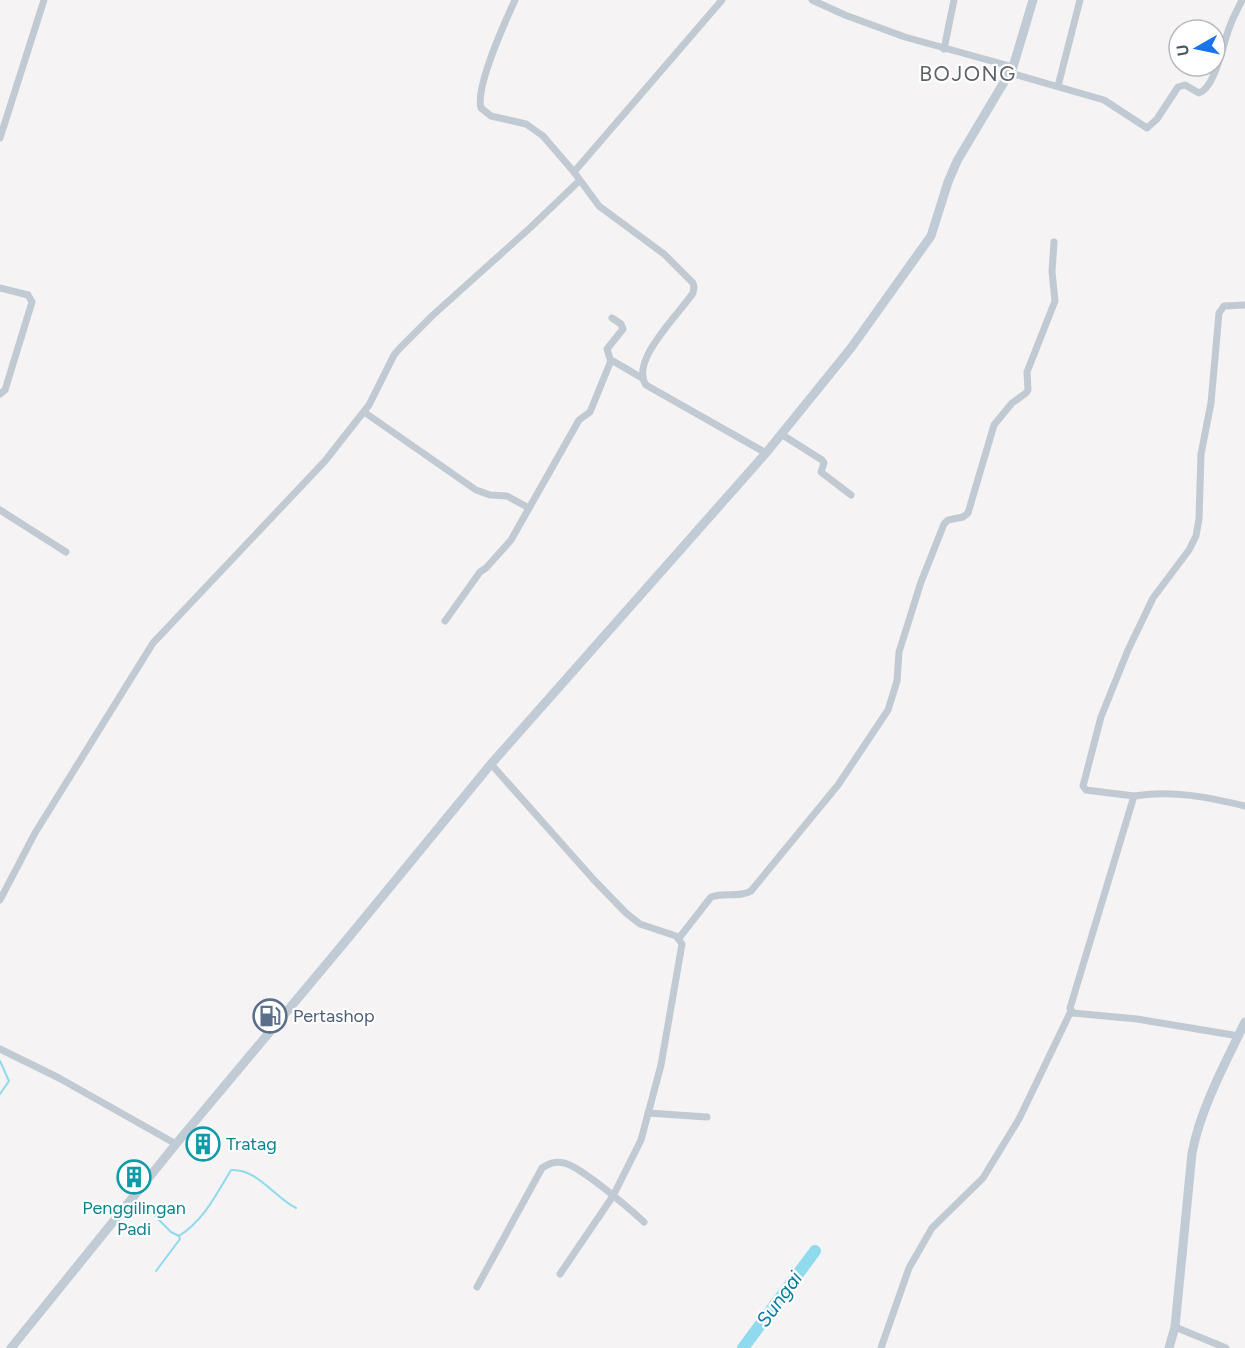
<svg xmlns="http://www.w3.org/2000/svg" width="1245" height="1348" viewBox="0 0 1245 1348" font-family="Figtree,sans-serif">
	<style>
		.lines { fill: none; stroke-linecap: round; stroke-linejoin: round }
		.stream { stroke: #90daee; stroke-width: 2 }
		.river { stroke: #90daee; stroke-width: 12 }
		.street { stroke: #c1cad2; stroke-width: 7 }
		.secondary { stroke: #c1cbd6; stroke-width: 9 }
		.labels { text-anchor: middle; stroke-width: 4.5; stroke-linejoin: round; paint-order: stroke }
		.service-label { font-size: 18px; fill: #4e5e75; stroke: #fff; text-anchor: start }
		.culture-label { font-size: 18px; fill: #0d838f; stroke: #fff; text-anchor: start }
		.water-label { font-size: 20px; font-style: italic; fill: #0c7c9b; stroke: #fff }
		.quarter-label { font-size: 21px; letter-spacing: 1.5px; fill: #5f6368; stroke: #fff }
	</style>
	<rect width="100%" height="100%" fill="#f5f3f3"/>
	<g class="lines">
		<g class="stream">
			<path d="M0 1061 9 1081 0 1094"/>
			<path d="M134 1201 155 1216 171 1232 179 1236C204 1220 216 1195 231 1170 257 1168 275 1198 296 1208"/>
			<path d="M156 1271 180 1239 179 1236"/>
		</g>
		<path class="river" d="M743 1348 815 1251"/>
		<g class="street">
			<path d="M515 0C505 22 475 87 481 108L491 116 526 124 543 136 574 172 599 206 664 254 693 283 694 287 693 293C680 313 629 361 646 385L766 453"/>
			<path d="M812 0 845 15 905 37 1013 67"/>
			<path d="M944 49 954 0"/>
			<path d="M1010 73 1104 100 1147 128 1157 119 1178 87 1185 85 1199 93C1216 87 1223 42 1230 26 1233 17 1238 9 1242 0"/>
			<path d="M1058 86 1080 0"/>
			<path d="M0 138 44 0"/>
			<path d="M574 172 722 0"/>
			<path d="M0 288 28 295 32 302 5 390 0 394"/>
			<path d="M611 362 607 349 623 329 621 324 612 318"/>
			<path d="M364 412 476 490 490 495 507 496 529 508"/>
			<path d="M781 434 822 460 824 463 821 472 851 495"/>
			<path d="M0 510 66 552"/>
			<path d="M445 621 480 572 486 568 511 540 579 420 590 412 610 363 613 361 642 378"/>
			<path d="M491 764 594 880 626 913 640 924 676 936 682 944 661 1065 641 1140 613 1196 560 1274"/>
			<path d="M1134 796 1086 790 1083 786 1101 717 1128 650 1153 598 1189 550 1196 536 1199 519 1201 454 1211 403 1219 313 1224 306 1245 305"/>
			<path d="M0 900 35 833 153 643 325 461 369 405 394 355 400 348 433 315 531 227 579 181"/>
			<path d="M679 938 711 897C724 892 739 898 751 891L838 785 888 710 897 681 899 652 921 582 944 524 948 520 963 517 968 513 994 425 1012 403 1026 393 1028 390 1027 372 1055 301 1052 272 1054 242"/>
			<path d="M1239 1036 1137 1019 1073 1013 1070 1008 1134 796C1174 790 1207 797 1245 806"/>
			<path d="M0 1049 59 1078 176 1144"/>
			<path d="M648 1113 707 1117"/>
			<path d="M477 1287 542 1168C550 1163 555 1161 564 1163 580 1166 630 1209 644 1222"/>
			<path d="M1175 1327 1226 1348"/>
			<path d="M881 1348 909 1268 932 1228 983 1178 1019 1119 1071 1011"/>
		</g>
		<g class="secondary">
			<path d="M11 1348 176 1144 344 943 491 764 766 453 851 348 931 236 948 182 957 161 1013 67 1033 0"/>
			<path d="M1169 1348 1175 1327 1192 1153C1201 1107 1225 1064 1245 1022"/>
		</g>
	</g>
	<defs>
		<g id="fuel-ring" transform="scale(1.725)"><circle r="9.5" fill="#fff" stroke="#5c6f8a" stroke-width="1.5"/><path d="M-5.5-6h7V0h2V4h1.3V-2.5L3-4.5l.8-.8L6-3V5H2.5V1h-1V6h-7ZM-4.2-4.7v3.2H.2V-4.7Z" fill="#5c6f8a"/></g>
		<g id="building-ring" transform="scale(1.725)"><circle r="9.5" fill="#fff" stroke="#0f9aa8" stroke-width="1.5"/><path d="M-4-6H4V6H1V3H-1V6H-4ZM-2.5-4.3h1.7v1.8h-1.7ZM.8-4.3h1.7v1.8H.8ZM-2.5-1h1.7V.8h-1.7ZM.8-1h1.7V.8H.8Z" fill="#0f9aa8"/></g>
	</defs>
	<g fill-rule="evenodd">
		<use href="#fuel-ring" x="270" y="1016"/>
		<use href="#building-ring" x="203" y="1144"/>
		<use href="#building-ring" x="134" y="1177"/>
	</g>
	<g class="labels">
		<g class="service-label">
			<text x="293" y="1022">Pertashop</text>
		</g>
		<g class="culture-label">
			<text x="226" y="1150">Tratag</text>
			<text x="134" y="1214" text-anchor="middle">Penggilingan<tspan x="134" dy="21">Padi</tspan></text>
		</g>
		<g class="water-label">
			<text transform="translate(779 1299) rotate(-54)" y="7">Sungai</text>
		</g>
		<g class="quarter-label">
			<text x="968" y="81">BOJONG</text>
		</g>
	</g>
	<g transform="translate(1197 48) rotate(261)"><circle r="28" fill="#ffffff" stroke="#b7bbc0" stroke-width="1.5"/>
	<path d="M0-4.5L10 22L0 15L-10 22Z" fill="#1a73e8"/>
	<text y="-9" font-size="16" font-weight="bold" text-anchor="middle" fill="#4a5661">U</text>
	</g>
</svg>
